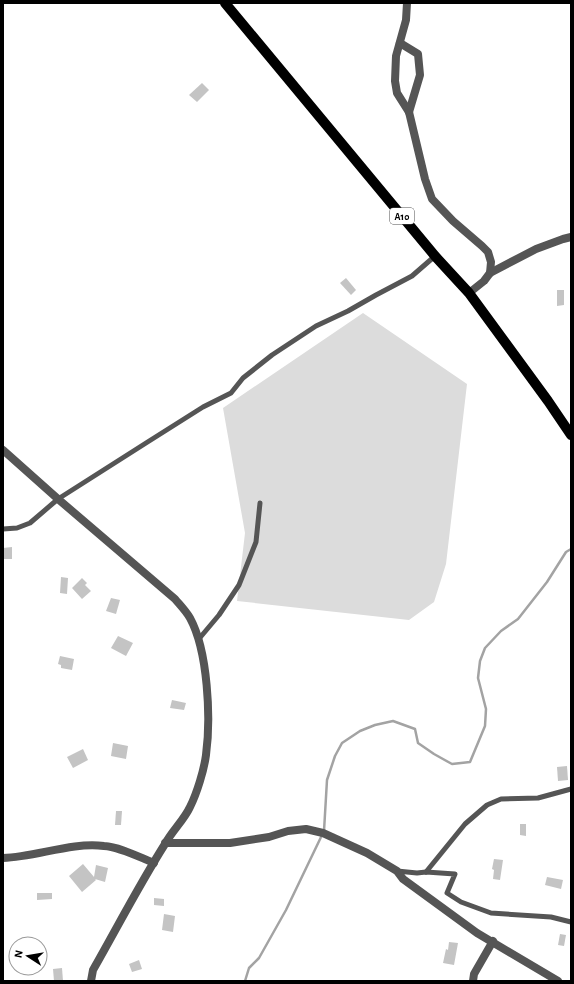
<svg xmlns="http://www.w3.org/2000/svg" width="574" height="984" viewBox="0 0 574 984" font-family="'Alegreya Sans',sans-serif">
	<style>
		.green { fill: #dcdcdc }
		.lines { fill: none; stroke-linecap: round; stroke-linejoin: round }
		.stream { stroke: #a3a3a3; stroke-width: 2.5 }
		.building { fill: #c4c4c4 }
		.lane { stroke: #555; stroke-width: 5 }
		.street { stroke: #555; stroke-width: 8 }
		.primary { stroke: #000; stroke-width: 10 }
		.labels { text-anchor: middle; stroke-width: 3.5; stroke-linejoin: round; paint-order: stroke }
		.shield { fill: #fff; stroke: #4c4c4c; stroke-width: 1 }
		.shield-label { font-size: 10px; font-weight: bold; fill: #000 }
	</style>
	<rect width="100%" height="100%" fill="#fff"/>
	<path class="green" d="M363 313 467 384 446 564 434 602 409 620 237 601 245 533 223 408Z"/>
	<g class="lines">
		<g class="stream">
			<path d="M324 831 327 780 335 756 342 743 360 731 375 725 393 721 415 729 418 743 434 754 452 764 470 762 485 726 486 709 478 678 480 661 485 648 501 631 518 619 547 582 566 552 571 549"/>
			<path d="M245 981 249 968 259 958 286 910 322 835"/>
		</g>
	</g>
	<g class="building">
		<path d="M202 83 209 90 197 102 189 95Z"/>
		<path d="M346 278 356 290 351 295 340 283Z"/>
		<path d="M557 290H564V305L557 306Z"/>
		<path d="M12 547V559H3V548Z"/>
		<path d="M61 577 68 578 67 594 60 593Z"/>
		<path d="M82 578 87 583 85 585 91 591 82 599 72 588Z"/>
		<path d="M111 598 120 600 116 614 106 611Z"/>
		<path d="M118 636 133 643 126 656 111 648Z"/>
		<path d="M60 656 74 659 72 670 61 668V665L58 664Z"/>
		<path d="M172 700 186 703 184 710 170 708Z"/>
		<path d="M113 743 128 746 126 759 111 756Z"/>
		<path d="M83 749 88 760 73 768 67 757Z"/>
		<path d="M567 766 568 780 558 781 557 767Z"/>
		<path d="M116 811H122L121 825H115Z"/>
		<path d="M520 824H526V836L520 835Z"/>
		<path d="M494 859 503 860 500 880 493 879 494 870 492 869Z"/>
		<path d="M83 864 94 877 96 865 108 868 105 882 95 879 96 880 82 892 69 876Z"/>
		<path d="M547 877 563 880 561 889 545 885Z"/>
		<path d="M37 893H52V899L37 900Z"/>
		<path d="M154 898 164 899V906L154 905Z"/>
		<path d="M164 914 175 916 173 932 162 930Z"/>
		<path d="M560 934 566 935 564 946 558 945Z"/>
		<path d="M449 942 458 943 454 965 443 963 446 949 448 950Z"/>
		<path d="M139 960 142 969 132 972 129 964Z"/>
		<path d="M62 968 63 981H54L53 969Z"/>
	</g>
	<g class="lines">
		<g class="lane">
			<path d="M3 529 17 528 30 523 58 499 146 443 203 407 231 393 243 378 272 355 316 326 348 311 376 295 412 276 435 256"/>
			<path d="M198 640 219 615 239 585 256 542 260 503"/>
			<path d="M397 871 417 873 426 872 455 874 447 893 461 902 491 913 551 917 571 922"/>
			<path d="M426 872 465 824 487 805 501 799 538 798 571 789"/>
		</g>
		<g class="street">
			<path d="M407 3 406 20 396 56 395 81 397 93 409 112 425 179 432 199 453 221 482 246 488 252 491 262 490 273"/>
			<path d="M400 43 418 54 420 75 409 112"/>
			<path d="M469 293 484 281 490 273 536 249 563 239 571 237"/>
			<path d="M3 450 58 499 175 599C180 605 186 611 190 618 208 651 211 718 206 755 204 770 197 793 190 807 184 820 172 831 165 844 139 885 117 928 93 970L91 981"/>
			<path d="M165 843H230L269 837 288 831 306 829 323 833 367 853 397 871 403 879 477 933 558 981"/>
			<path d="M3 858C37 857 70 842 104 846 120 847 139 857 154 863"/>
			<path d="M473 981 474 974 493 941"/>
		</g>
		<path class="primary" d="M225 3 435 256 469 293 548 401 571 435"/>
	</g>
	<g class="labels">
		<rect class="shield" x="390" y="208" width="24" height="16" rx="3"/>
		<g class="shield-label">
			<text x="402" y="220">A10</text>
		</g>
	</g>
	<rect width="574" height="984" fill="none" stroke="#000000" stroke-width="8"/>
	<g transform="translate(28 956) rotate(282)"><circle r="19" fill="#ffffff" stroke="#999999"/>
	<path d="M0-3L7 15L0 10L-7 15Z" fill="#000000"/>
	<text y="-6" font-size="11" font-weight="bold" text-anchor="middle" fill="#000000">N</text>
	</g>
</svg>
